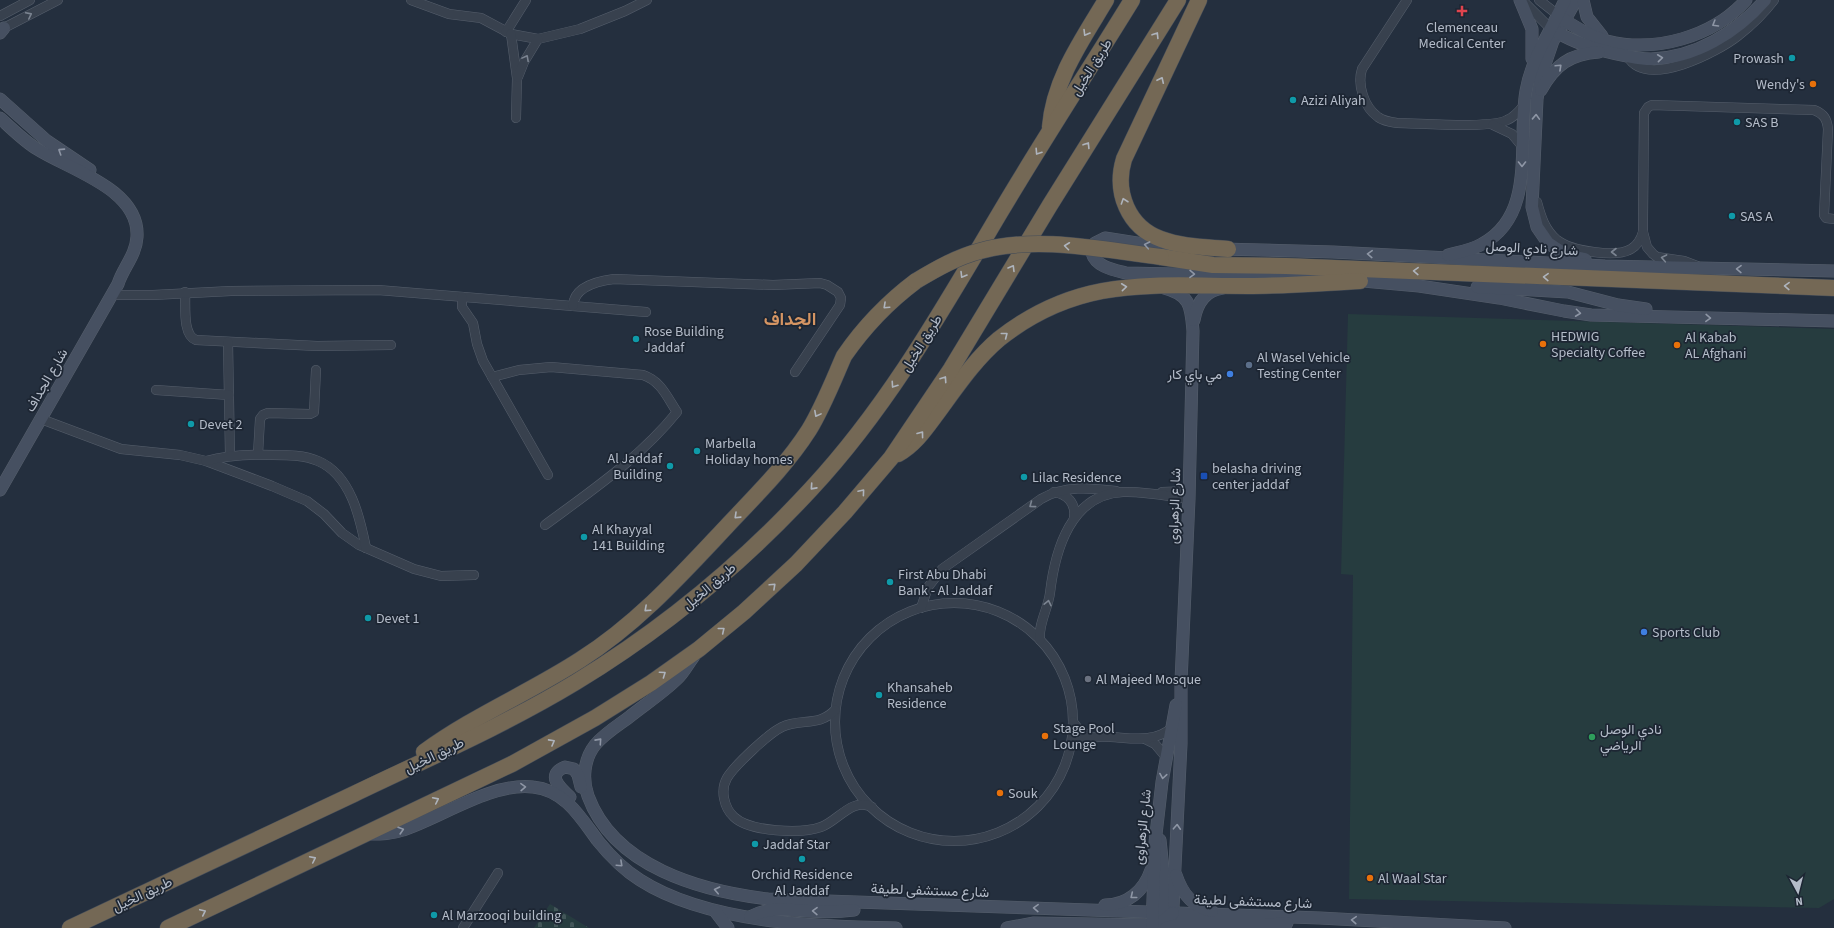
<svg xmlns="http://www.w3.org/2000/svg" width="1834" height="928" viewBox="0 0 1834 928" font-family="'Source Sans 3',Vazirmatn,sans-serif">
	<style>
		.grass { fill: #263c3f }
		.cemetery { fill: url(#cemetery-stones) }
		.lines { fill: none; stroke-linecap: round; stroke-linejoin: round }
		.street-casing { stroke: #565f6c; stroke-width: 10 }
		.secondary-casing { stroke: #565f6c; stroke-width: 13 }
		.highway-casing { stroke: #434c59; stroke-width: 17 }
		.street { stroke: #38414e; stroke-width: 9 }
		.secondary { stroke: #465061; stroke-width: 12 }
		.highway { stroke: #746855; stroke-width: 16 }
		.highway-bridge-casing { stroke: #434c59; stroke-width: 17; stroke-linecap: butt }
		.highway-bridge { stroke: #746855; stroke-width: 16 }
		.oneway { stroke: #7c8592 }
		.oneway2 { stroke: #8e96a5 }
		.oneway3 { stroke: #aeb4bd }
		.health-dot { fill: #e0444e; stroke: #1d2633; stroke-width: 1.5 }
		.culture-dot { fill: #0f9aa8; stroke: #1d2633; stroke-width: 1.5 }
		.food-dot { fill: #e8710a; stroke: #1d2633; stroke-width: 1.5 }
		.service-dot { fill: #5c6f8a; stroke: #1d2633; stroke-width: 1.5 }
		.shop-dot { fill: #3f7fe0; stroke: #1d2633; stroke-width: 1.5 }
		.transit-dot { fill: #1a4fb4; stroke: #1d2633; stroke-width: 1.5 }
		.worship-dot { fill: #6b7280; stroke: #1d2633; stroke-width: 1.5 }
		.leisure-dot { fill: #2e9e5b; stroke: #1d2633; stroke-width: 1.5 }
		.labels { text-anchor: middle; stroke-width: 3.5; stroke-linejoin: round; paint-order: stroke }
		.poi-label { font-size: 14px; fill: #b4bcc9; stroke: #1d2633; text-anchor: start }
		.street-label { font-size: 14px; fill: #b4bcc9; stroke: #1d2633 }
		.district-label { font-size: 18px; font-weight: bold; fill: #d59563; stroke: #1d2633 }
	</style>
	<defs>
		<pattern id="cemetery-stones" width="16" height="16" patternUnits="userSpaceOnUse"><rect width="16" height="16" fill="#263c3f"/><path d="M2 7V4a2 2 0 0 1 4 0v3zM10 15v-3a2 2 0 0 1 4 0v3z" fill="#435659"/></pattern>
	</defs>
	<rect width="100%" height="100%" fill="#242f3e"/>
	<path class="grass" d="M1348 314 1834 329V899L1819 908 1349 899 1353 575 1341 574Z"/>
	<path class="cemetery" d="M550 904 589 928H534Z"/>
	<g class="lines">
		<g class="street-casing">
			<g id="street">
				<path d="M411 0 449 14 481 18 511 34 538 39 580 29 625 11 647 0"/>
				<path d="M1407 0 1362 69C1357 85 1364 107 1378 117 1383 121 1390 122 1397 123 1419 123 1491 129 1507 120 1515 117 1520 110 1525 104"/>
				<path d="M1522 0 1550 28"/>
				<path d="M1539 0 1558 15"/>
				<path d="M0 16 30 0"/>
				<path d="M0 30 58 0"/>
				<path d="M506 32 526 0"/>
				<path d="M511 34 517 78 516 118"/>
				<path d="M1628 57C1647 89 1718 52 1739 35 1752 25 1764 13 1774 0"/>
				<path d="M518 77 524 62 538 39"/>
				<path d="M1493 125 1512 134 1522 146"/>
				<path d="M1537 202C1541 217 1545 230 1557 240 1571 251 1616 258 1631 249 1638 245 1641 239 1643 232"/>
				<path d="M1697 266 1684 261 1657 257 1653 254 1647 247 1643 232V219L1644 113 1648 107 1652 105 1814 110C1824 114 1827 119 1828 129L1824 215 1826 218 1834 219"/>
				<path d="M185 292C186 305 182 335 196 340L317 346 391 345"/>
				<path d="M112 295H153L231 291 378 290 646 312"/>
				<path d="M462 297V307L473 323 477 344 483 361 548 475"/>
				<path d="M573 306C574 286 598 281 614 279L773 285 820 283 827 285 838 292 841 298 840 305 795 372"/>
				<path d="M228 342 230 456"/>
				<path d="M492 377 519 370 551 367 643 375C661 381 667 397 677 412 641 457 591 491 545 525"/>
				<path d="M156 390 229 395"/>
				<path d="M41 419 121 449 180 455 206 461 272 486 307 501 324 514 342 533 359 545 414 569 441 576 474 575"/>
				<path d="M258 454 260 419 263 415 268 413 310 414 314 412 316 370"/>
				<path d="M206 461C228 455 250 454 273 455 288 455 304 455 318 461 351 475 360 518 366 548"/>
				<path d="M1054 492C1067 494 1076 503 1074 517"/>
				<path d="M1162 492 1190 491"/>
				<circle cx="954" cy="722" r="119"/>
				<path d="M921 608 928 587 942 569 1041 499C1064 485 1091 488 1116 491"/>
				<path d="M1040 640C1038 624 1048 609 1050 593 1055 550 1071 494 1123 492 1145 491 1167 496 1189 499"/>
				<path d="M835 710C819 727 801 718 782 727 769 733 734 766 727 778 720 790 724 808 734 817 750 832 801 834 821 827 838 821 852 797 872 807"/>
				<path d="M1073 722 1080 731 1091 737"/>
				<path d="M1145 739 1155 744 1166 757"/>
				<path d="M1070 747C1100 722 1143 754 1173 727"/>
				<path d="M463 928 498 873"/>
			</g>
		</g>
		<g class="secondary-casing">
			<g id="secondary">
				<path d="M1520 0 1532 29V59"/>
				<path d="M1576 0 1553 41 1541 76 1537 99 1532 207 1537 227 1548 243 1566 255 1585 259"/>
				<path d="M1583 0 1587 17 1602 36"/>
				<path d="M1558 15C1572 26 1590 36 1607 41 1655 53 1713 37 1746 0"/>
				<path d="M1552 29C1570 41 1588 47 1608 52 1622 55 1637 59 1651 59 1695 58 1736 33 1765 0"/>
				<path d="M0 33 4 28"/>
				<path d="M1541 90C1555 65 1570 54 1599 52"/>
				<path d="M0 99 47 141 90 170"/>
				<path d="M0 118C12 129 24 141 37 149 70 170 140 189 137 237 136 255 123 268 118 284L0 490"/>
				<path d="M1175 249 1105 238 1095 243 1092 253C1096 267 1114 270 1126 273L1326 277"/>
				<path d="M1221 249 1333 252 1605 266 1834 271"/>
				<path d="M1448 255C1460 252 1472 250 1482 244 1537 215 1517 142 1526 91 1532 57 1551 31 1565 0"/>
				<path d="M1352 280 1419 286 1499 298 1564 311 1591 315 1834 321"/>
				<path d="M1477 287 1568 292 1618 305 1646 309"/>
				<path d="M1164 288C1191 295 1191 307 1193 331L1189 499 1181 682V744L1172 928"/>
				<path d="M1194 320C1197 303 1205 290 1223 288"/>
				<path d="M694 656C688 664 684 672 678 678 663 693 644 705 628 718 617 726 604 734 595 745 584 759 582 779 588 796 614 867 701 891 768 899L1320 918 1505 928"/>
				<path d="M570 797C561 789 545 775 565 767L574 769 578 775 581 787"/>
				<path d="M370 834C381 834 392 834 403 830 442 817 492 782 533 787 565 790 581 818 598 841 610 856 624 870 640 880 707 923 818 927 896 928"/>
				<path d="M1160 840 1163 869 1162 921"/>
				<path d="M1176 875C1182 893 1192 907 1212 911"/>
				<path d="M1105 905C1127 905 1144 891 1151 870"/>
				<path d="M715 911 728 928"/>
				<path d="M750 917C769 906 788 910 808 911 823 912 839 912 854 910"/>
				<path d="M1007 928 1034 923 1152 925 1162 922 1173 913"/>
				<path d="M1152 928 1155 843 1162 782 1176 705"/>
				<path d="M1166 928 1177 925H1265L1287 923"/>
			</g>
		</g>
		<g class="highway-casing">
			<g id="highway">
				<path d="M1199 0 1124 159C1114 192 1128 227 1161 239 1182 247 1206 247 1228 249"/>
				<path d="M1050 127C1054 79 1082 40 1106 0"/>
				<path d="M1161 257 1213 265 1286 266 1834 288"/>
				<path d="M898 454C914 445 924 431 935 416 955 389 974 360 999 339 1080 275 1152 286 1248 286 1285 286 1322 283 1360 281"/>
				<path d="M424 752C473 716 529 693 580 660 637 624 681 575 727 526 756 495 786 466 809 430 823 407 833 381 844 356 864 327 888 302 916 281"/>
				<path d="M70 928C165 883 260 839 354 794 429 758 505 725 576 682 663 629 743 563 812 488 889 405 944 307 1001 211 1043 140 1089 70 1132 0"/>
				<path d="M168 928 512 764 595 718 651 683 699 649 744 612 796 564 845 512 891 458 951 369 1050 205 1178 0"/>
			</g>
		</g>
		<use href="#street" class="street"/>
		<use href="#secondary" class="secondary"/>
		<use href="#highway" class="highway"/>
		<g class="highway-bridge-casing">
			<path id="highway-bridge" d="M916 281C936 269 957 257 980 251 1038 235 1103 250 1161 257"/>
		</g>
		<use href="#highway-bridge" class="highway-bridge"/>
	</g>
	<defs><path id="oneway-chevron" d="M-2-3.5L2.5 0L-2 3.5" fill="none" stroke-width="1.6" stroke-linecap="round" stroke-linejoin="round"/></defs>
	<g class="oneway">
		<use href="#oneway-chevron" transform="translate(29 15) rotate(-27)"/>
		<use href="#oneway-chevron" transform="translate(526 58) rotate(-62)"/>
		<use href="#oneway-chevron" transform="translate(1614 252) rotate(-180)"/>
		<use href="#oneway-chevron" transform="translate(1664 258) rotate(-169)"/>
		<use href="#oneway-chevron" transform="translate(1032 505) rotate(143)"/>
		<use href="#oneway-chevron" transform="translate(1048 603) rotate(-78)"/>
	</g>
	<g class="oneway2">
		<use href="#oneway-chevron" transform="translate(1715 24) rotate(149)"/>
		<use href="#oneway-chevron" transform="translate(1660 58) rotate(-6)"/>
		<use href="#oneway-chevron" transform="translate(1559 67) rotate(-43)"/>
		<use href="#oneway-chevron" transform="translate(1536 117) rotate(-88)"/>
		<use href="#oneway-chevron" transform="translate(61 151) rotate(-147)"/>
		<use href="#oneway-chevron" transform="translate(1522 164) rotate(90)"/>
		<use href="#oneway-chevron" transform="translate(1147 245) rotate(-169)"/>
		<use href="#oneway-chevron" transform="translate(1370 254) rotate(-177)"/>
		<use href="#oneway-chevron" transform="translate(1739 269) rotate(-179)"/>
		<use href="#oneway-chevron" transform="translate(1192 274) rotate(1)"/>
		<use href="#oneway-chevron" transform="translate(1578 313) rotate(7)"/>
		<use href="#oneway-chevron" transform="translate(1708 318) rotate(2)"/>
		<use href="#oneway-chevron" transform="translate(599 741) rotate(-48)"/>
		<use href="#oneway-chevron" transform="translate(1163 776) rotate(99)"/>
		<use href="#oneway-chevron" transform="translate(523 787) rotate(-2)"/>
		<use href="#oneway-chevron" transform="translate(1177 827) rotate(-87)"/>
		<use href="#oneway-chevron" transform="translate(401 830) rotate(-17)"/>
		<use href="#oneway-chevron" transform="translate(620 864) rotate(43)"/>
		<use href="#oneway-chevron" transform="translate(717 890) rotate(-168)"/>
		<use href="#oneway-chevron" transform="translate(1133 896) rotate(141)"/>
		<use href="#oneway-chevron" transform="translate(1036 908) rotate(-178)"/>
		<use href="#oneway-chevron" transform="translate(815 911) rotate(-179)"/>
		<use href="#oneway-chevron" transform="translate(1354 920) rotate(-176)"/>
	</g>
	<g class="oneway3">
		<use href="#oneway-chevron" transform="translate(1086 33) rotate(121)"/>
		<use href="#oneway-chevron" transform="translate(1156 35) rotate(-58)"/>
		<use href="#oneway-chevron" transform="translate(1161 80) rotate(-65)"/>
		<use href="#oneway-chevron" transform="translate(1087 145) rotate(-58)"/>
		<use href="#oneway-chevron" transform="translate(1038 152) rotate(123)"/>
		<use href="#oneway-chevron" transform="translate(1124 201) rotate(-109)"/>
		<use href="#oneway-chevron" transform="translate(1067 246) rotate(-173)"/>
		<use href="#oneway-chevron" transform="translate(1012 268) rotate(-59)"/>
		<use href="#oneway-chevron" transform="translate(1416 271) rotate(-178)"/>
		<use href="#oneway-chevron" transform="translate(963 275) rotate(121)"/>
		<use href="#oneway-chevron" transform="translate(1546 277) rotate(-178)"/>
		<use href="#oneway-chevron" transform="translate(1787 286) rotate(-178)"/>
		<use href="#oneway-chevron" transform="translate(1124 287) rotate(-6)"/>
		<use href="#oneway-chevron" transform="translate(886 306) rotate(137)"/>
		<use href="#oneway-chevron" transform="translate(1005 335) rotate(-38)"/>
		<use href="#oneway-chevron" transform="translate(944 379) rotate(-56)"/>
		<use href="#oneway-chevron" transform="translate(894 385) rotate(124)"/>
		<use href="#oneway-chevron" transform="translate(817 414) rotate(118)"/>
		<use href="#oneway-chevron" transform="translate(921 434) rotate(-53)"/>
		<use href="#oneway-chevron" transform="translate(813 487) rotate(132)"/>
		<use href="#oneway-chevron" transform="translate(862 492) rotate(-50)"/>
		<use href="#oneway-chevron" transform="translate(737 516) rotate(136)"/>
		<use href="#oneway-chevron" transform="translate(773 586) rotate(-43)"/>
		<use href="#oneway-chevron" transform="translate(647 609) rotate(138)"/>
		<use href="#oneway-chevron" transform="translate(722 630) rotate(-39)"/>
		<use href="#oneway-chevron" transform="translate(663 674) rotate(-35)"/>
		<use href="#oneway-chevron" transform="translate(552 742) rotate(-29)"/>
		<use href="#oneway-chevron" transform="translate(436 800) rotate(-26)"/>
		<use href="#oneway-chevron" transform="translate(313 859) rotate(-26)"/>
		<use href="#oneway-chevron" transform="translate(203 912) rotate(-25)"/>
	</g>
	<path class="health-dot" d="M1460 5h4v4h4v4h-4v4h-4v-4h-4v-4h4z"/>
	<g class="culture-dot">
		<circle cx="1792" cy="58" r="4"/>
		<circle cx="1293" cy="100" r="4"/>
		<circle cx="1737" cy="122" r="4"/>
		<circle cx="1732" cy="216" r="4"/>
		<circle cx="636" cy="339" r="4"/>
		<circle cx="191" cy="424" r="4"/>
		<circle cx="697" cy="451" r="4"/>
		<circle cx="670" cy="466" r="4"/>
		<circle cx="1024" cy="477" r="4"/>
		<circle cx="584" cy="537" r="4"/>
		<circle cx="890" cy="582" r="4"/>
		<circle cx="368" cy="618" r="4"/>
		<circle cx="879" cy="695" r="4"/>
		<circle cx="755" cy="844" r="4"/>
		<circle cx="802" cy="859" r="4"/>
		<circle cx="434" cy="915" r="4"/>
	</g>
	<g class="food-dot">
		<circle cx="1813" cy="84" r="4"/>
		<circle cx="1543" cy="344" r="4"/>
		<circle cx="1677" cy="345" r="4"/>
		<circle cx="1045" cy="736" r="4"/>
		<circle cx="1000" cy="793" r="4"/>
		<circle cx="1370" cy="878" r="4"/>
	</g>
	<circle class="service-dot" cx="1249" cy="365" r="4"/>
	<g class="shop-dot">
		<circle cx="1230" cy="374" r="4"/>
		<circle cx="1644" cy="632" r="4"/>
	</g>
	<rect class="transit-dot" x="1200" y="472" width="8" height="8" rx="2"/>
	<circle class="worship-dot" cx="1088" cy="679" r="4"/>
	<circle class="leisure-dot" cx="1592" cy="737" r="4"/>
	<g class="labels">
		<g class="poi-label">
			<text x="1462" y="32" text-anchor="middle">Clemenceau<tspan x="1462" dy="16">Medical Center</tspan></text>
			<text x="1784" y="63" text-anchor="end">Prowash</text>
			<text x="1805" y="89" text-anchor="end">Wendy's</text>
			<text x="1301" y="105">Azizi Aliyah</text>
			<text x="1745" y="127">SAS B</text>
			<text x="1740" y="221">SAS A</text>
			<text x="644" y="336">Rose Building<tspan x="644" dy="16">Jaddaf</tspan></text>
			<text x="1551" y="341">HEDWIG<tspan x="1551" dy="16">Specialty Coffee</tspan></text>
			<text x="1685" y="342">Al Kabab<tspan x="1685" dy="16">AL Afghani</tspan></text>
			<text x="1257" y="362">Al Wasel Vehicle<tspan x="1257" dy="16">Testing Center</tspan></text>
			<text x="1222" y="379" text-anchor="end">مي باي كار</text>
			<text x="199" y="429">Devet 2</text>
			<text x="705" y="448">Marbella<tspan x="705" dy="16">Holiday homes</tspan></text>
			<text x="662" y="463" text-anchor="end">Al Jaddaf<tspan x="662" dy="16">Building</tspan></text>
			<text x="1212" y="473">belasha driving<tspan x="1212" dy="16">center jaddaf</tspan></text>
			<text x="1032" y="482">Lilac Residence</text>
			<text x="592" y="534">Al Khayyal<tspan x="592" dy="16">141 Building</tspan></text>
			<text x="898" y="579">First Abu Dhabi<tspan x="898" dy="16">Bank - Al Jaddaf</tspan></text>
			<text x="376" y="623">Devet 1</text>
			<text x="1652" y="637">Sports Club</text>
			<text x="1096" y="684">Al Majeed Mosque</text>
			<text x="887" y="692">Khansaheb<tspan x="887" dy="16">Residence</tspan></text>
			<text x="1053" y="733">Stage Pool<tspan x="1053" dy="16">Lounge</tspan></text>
			<text x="1600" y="734">نادي الوصل<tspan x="1600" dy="16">الرياضي</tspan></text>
			<text x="1008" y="798">Souk</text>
			<text x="763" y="849">Jaddaf Star</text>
			<text x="802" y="879" text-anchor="middle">Orchid Residence<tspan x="802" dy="16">Al Jaddaf</tspan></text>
			<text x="1378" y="883">Al Waal Star</text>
			<text x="442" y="920">Al Marzooqi building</text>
		</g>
		<g class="street-label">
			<text transform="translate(1091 67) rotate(-58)" y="5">طريق الخيل</text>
			<text transform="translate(1532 248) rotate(3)" y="5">شارع نادي الوصل</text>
			<text transform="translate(921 343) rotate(-58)" y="5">طريق الخيل</text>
			<text transform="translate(46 380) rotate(-60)" y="5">شارع الجداف</text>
			<text transform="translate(1174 506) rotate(-88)" y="5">شارع الزهراوى</text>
			<text transform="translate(709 586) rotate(-40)" y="5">طريق الخيل</text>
			<text transform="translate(434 755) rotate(-26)" y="5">طريق الخيل</text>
			<text transform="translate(1142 827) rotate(-84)" y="5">شارع الزهراوى</text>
			<text transform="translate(930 890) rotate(2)" y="5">شارع مستشفى لطيفة</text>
			<text transform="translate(142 894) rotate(-25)" y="5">طريق الخيل</text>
			<text transform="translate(1253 901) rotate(2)" y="5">شارع مستشفى لطيفة</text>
		</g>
		<g class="district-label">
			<text x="790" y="325">الجداف</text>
		</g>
	</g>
	<g transform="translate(1798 892) rotate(173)" stroke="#1d2633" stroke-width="3" paint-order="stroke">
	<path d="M0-3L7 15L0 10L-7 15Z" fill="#b4bcc9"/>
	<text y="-6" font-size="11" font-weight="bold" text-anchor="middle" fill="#b4bcc9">N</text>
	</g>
</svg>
